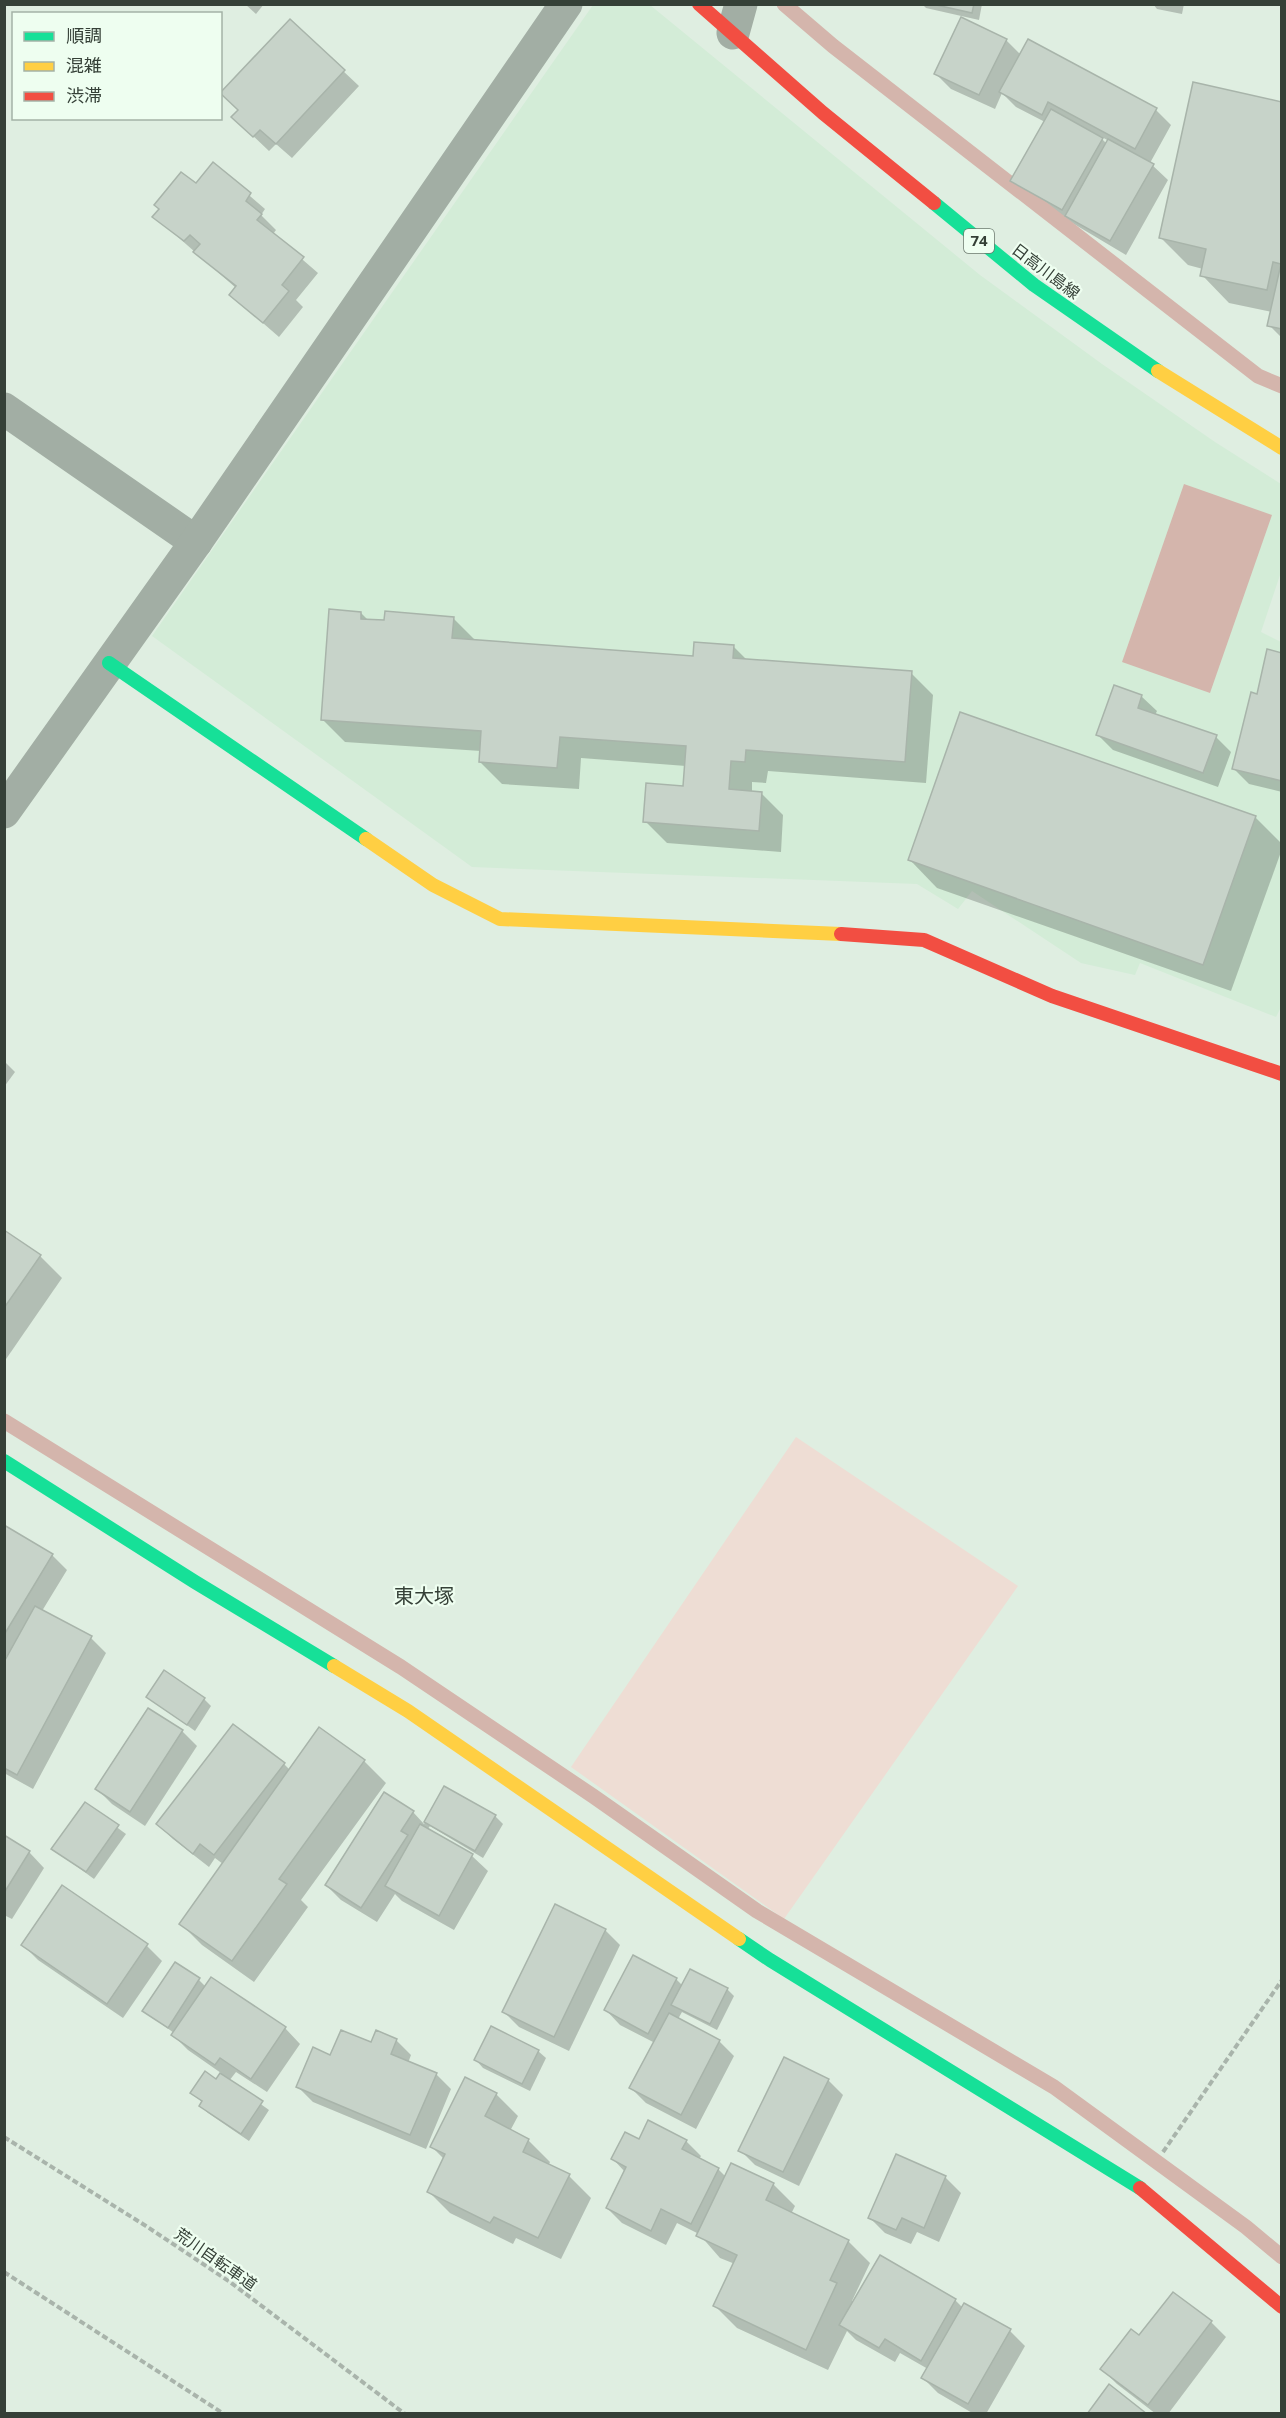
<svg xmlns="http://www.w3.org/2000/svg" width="1286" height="2418" viewBox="0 0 1286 2418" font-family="'Noto Sans','Noto Sans JP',sans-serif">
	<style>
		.built { fill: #d3ecd7 }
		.green { fill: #eeddd4 }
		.water { fill: #d4b5ac }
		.shadow { fill: #0003; fill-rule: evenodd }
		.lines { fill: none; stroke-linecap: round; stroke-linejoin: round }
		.stream { stroke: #d4b5ac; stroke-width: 15 }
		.building { fill: #c7d3c9; stroke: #a8b4aa; stroke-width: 1.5 }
		.path { stroke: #a9b4ab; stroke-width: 4; stroke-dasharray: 6 3; stroke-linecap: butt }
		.street { stroke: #a2aea4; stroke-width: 33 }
		.fast { stroke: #16e098; stroke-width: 14 }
		.slow { stroke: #ffcf43; stroke-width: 14 }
		.jam { stroke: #f24e42; stroke-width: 14 }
		.labels { text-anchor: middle; stroke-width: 4.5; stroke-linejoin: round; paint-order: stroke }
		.shield { fill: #eefef0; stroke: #6c796e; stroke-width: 1.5 }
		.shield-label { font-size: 15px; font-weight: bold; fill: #354037 }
		.street-label { font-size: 16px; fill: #354037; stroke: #eefef0 }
		.quarter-label { font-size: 20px; fill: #354037; stroke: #eefef0 }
	</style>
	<rect width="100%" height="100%" fill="#dfeee1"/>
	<path class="built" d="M593 5H650L980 275 1102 364 1215 442 1281 484V572L1261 632 1281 642V1007L1276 1017 1140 963 1135 975 1081 963 972 891 958 909 917 884 472 867 152 636Z"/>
	<path class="green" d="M796 1437 1018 1586 784 1919 571 1767Z"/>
	<path class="water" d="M1184 484 1272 515 1210 693 1122 662Z"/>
	<g class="shadow">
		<path d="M245 4H264L256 14Z"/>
		<path d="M922 4H982L979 20 926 8Z"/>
		<path d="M1153 4H1184L1182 14 1157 9Z"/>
		<path d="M290 21 359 86 292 158 276 144 269 151 233 117 239 110Z"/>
		<path d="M1006 40 1021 55 1029 41 1156 110 1171 125 1150 163 1168 180 1126 255 1027 196 1012 181 1045 122 1016 107 1002 93 995 109 951 89 936 74ZM1100 136 1109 141 1107 144 1100 137Z"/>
		<path d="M1282 103V338L1269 325 1272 312 1229 303 1202 275 1203 269 1188 265 1161 238Z"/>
		<path d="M213 164 265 209 261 215 276 230 273 234 318 273 296 300 303 307 279 337 231 295 236 288 154 216 196 185Z"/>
		<path d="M361 613 369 621 453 618 476 641 694 657 733 646 748 661 911 673 933 695 926 783 768 771 766 783 752 782V793H761L783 815 781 852 667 843 645 821 685 788 686 766 581 758 579 789 502 784 480 762 481 751 345 742 323 720Z"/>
		<path d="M1282 654V792L1249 784 1234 769 1258 696Z"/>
		<path d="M1141 696 1157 711 1155 715 1216 737 1231 752 1218 787 1113 750 1098 735Z"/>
		<path d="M1255 817 1282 844V849L1231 991 937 888 910 860Z"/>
		<path d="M4 1061 15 1072 4 1087Z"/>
		<path d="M4 1232 40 1256 62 1278 4 1362Z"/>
		<path d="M4 1527 52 1555 67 1570 42 1611 91 1638 106 1653 33 1789 4 1773V1665L8 1657 4 1655Z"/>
		<path d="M148 1697 204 1699 211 1706 195 1731Z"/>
		<path d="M182 1731 197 1746 145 1826 112 1804 97 1789Z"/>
		<path d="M364 1761 386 1783 301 1900 308 1907 254 1982 202 1945 181 1924 223 1864 215 1858 209 1867 173 1839 158 1824 284 1764 290 1770Z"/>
		<path d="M444 1788 495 1816 503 1824 483 1858 430 1826 427 1830 472 1856 488 1871 454 1930 402 1901 395 1894 377 1922 341 1900 326 1885 385 1794 413 1812 424 1824Z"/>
		<path d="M85 1804 126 1834 94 1879 53 1849Z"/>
		<path d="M4 1837 29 1852 44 1868 12 1919 4 1915Z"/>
		<path d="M63 1887 147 1946 162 1961 123 2018 38 1960 23 1945Z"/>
		<path d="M605 1930 620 1945 569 2051 519 2027 504 2012Z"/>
		<path d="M676 1979 683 1986 727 1989 734 1996 717 2030 682 2012 678 2019 719 2041 734 2056 696 2129 646 2103 631 2088 655 2043 620 2025 605 2009Z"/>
		<path d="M199 1980 206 1987 285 2028 300 2044 267 2092 236 2072 229 2081 269 2110 249 2141 208 2113 201 2106 203 2103 192 2093 216 2081 221 2073 188 2050 173 2035 174 2033 144 2011Z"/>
		<path d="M396 2040 411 2055 408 2063 436 2074 451 2089 426 2149 313 2102 298 2087 331 2056 371 2044Z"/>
		<path d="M538 2051 546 2058 530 2091 483 2068 476 2060Z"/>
		<path d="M828 2080 843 2095 799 2186 755 2165 740 2150Z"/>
		<path d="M496 2094 518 2116 510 2131 528 2140 550 2162 548 2166 569 2176 591 2198 561 2259 516 2238 513 2244 450 2213 428 2191 444 2159 432 2147Z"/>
		<path d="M640 2141H686L701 2156 699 2159 718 2169 726 2177 773 2184 795 2206 791 2214 848 2241 870 2263 852 2301 855 2302 955 2300 963 2308 1010 2331 1025 2346 986 2414H974L938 2393 923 2378 928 2369 900 2353 895 2362 856 2340 847 2331 828 2370 737 2328 715 2306 735 2264 720 2258 699 2234 677 2223 666 2245 622 2223 607 2208 625 2172 613 2159Z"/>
		<path d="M896 2156 945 2177 961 2193 939 2242 917 2232 911 2244 885 2233 870 2218Z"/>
		<path d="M1173 2294 1211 2322 1226 2337 1168 2414H1156L1117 2384 1102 2369 1140 2338Z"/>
	</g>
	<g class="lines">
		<g class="stream">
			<path d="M784 4 833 46 1258 376 1282 386"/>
			<path d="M4 1421 401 1667 593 1796 757 1911 1054 2087 1246 2227 1282 2257"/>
		</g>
	</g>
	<g class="building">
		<path d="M932 4H974L972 13Z"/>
		<path d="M961 17 1007 39 979 95 934 74Z"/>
		<path d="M290 19 345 70 276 144 260 130 253 137 231 117 238 110 220 93Z"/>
		<path d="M1028 39 1157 108 1135 149 1048 102 1042 115 999 92Z"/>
		<path d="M1193 82 1282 102V329L1267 326 1281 264 1273 262 1267 290 1200 276 1206 249 1159 238Z"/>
		<path d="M1051 109 1103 138 1062 210 1010 181Z"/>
		<path d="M1108 139 1154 164 1110 241 1065 216Z"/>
		<path d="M213 162 251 193 246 201 262 214 257 220 304 257 282 285 289 291 263 323 229 295 236 286 193 252 200 244 190 235 184 241 152 217 159 209 154 205 181 172 196 183Z"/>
		<path d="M329 609 361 612V619L384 620 385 611 454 617 452 638 693 656 694 642 734 645 733 658 912 671 905 762 746 750 745 762 731 761 729 789 762 792 759 831 643 822 646 783 683 786 686 746 560 737 557 768 479 762 481 731 321 720Z"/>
		<path d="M1267 649 1282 653V781L1232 769 1251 692 1257 694Z"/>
		<path d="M1114 685 1142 695 1138 708 1217 735 1203 773 1096 735Z"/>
		<path d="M960 712 1256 816 1203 965 908 860Z"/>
		<path d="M4 1230 41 1255 4 1308Z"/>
		<path d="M4 1525 53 1554 4 1635Z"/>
		<path d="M35 1606 92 1636 17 1775 4 1768V1662Z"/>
		<path d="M164 1670 205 1698 187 1725 146 1697Z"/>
		<path d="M148 1708 183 1730 130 1812 95 1789Z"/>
		<path d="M233 1724 285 1763 214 1855 200 1844 193 1854 156 1824Z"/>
		<path d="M319 1727 365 1760 279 1879 287 1884 232 1961 179 1924Z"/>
		<path d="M444 1786 496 1815 475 1851 424 1822Z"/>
		<path d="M384 1792 414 1811 401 1831 408 1835 361 1908 325 1885Z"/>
		<path d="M85 1802 119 1825 86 1872 51 1849Z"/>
		<path d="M420 1824 473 1854 439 1916 385 1886Z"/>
		<path d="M4 1835 30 1851 4 1893Z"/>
		<path d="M62 1885 148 1944 107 2004 21 1945Z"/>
		<path d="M555 1904 606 1929 554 2037 502 2012Z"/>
		<path d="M633 1955 677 1978 648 2034 604 2010Z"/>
		<path d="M175 1962 200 1978 168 2028 142 2011Z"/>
		<path d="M690 1969 728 1988 710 2024 671 2005Z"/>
		<path d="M211 1977 286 2027 251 2079 220 2058 215 2065 171 2035Z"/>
		<path d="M669 2013 720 2040 681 2115 629 2088Z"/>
		<path d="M491 2026 539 2050 522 2084 474 2060Z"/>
		<path d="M341 2030 371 2042 376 2030 397 2039 391 2054 437 2073 410 2135 296 2087 313 2047 330 2055Z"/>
		<path d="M784 2057 829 2079 783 2172 738 2151Z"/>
		<path d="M205 2071 216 2079 220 2073 263 2101 241 2134 199 2106 202 2101 190 2093Z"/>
		<path d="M465 2077 497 2093 485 2116 529 2139 523 2152 570 2174 538 2238 494 2217 490 2223 427 2192 445 2154 430 2147Z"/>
		<path d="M648 2120 687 2140 682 2149 719 2168 691 2224 661 2209 651 2231 606 2208 626 2167 611 2159 625 2132 639 2139Z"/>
		<path d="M896 2154 946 2176 924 2228 902 2218 896 2230 868 2218Z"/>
		<path d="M731 2163 774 2183 766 2200 849 2240 830 2280 837 2283 806 2350 713 2306 737 2255 696 2236Z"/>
		<path d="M880 2255 956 2299 921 2361 885 2339 879 2348 839 2325Z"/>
		<path d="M1173 2292 1212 2321 1148 2405 1100 2369 1131 2329 1139 2335Z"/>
		<path d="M964 2303 1011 2329 968 2404 921 2378Z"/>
		<path d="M1109 2384 1147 2414H1087Z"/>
	</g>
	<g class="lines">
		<g class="path">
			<path d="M4 2137 146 2226 230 2282 405 2414"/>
			<path d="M1163 2152 1282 1980"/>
			<path d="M4 2272 224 2414"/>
		</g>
		<g class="street">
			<path d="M733 33 741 4"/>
			<path d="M4 409 196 542"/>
			<path d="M4 812 196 542 566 4"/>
		</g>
		<g class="fast">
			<path d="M934 203 1034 285 1158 371"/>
			<path d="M109 663 366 839"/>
			<path d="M4 1461 195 1582 334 1666"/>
			<path d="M739 1939 770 1960 1140 2188"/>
		</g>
		<g class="slow">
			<path d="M1158 371 1282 448"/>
			<path d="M366 839 433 885 500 919 841 934"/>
			<path d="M334 1666 408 1711 739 1939"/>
		</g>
		<g class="jam">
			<path d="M699 4 823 113 934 203"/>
			<path d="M841 934 924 940 1052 996 1282 1074"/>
			<path d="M1140 2188 1282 2307"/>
		</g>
	</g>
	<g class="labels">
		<rect class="shield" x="964" y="229" width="30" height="24" rx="4.5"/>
		<g class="shield-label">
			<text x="979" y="246">74</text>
		</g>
		<g class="street-label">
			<text transform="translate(1046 271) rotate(37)" y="6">日高川島線</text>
			<text transform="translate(216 2259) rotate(35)" y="6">荒川自転車道</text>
		</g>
		<g class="quarter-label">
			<text x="424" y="1603">東大塚</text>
		</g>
	</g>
	<rect width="1286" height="2418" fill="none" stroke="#354037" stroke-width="12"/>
	<rect x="12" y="12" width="210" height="108" fill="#eefef0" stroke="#a4b2a6" stroke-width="1.5"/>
	<rect x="24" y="32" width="30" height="9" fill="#16e098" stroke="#a4b2a6" stroke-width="1.5"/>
	<text x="66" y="42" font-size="18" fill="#354037">順調</text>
	<rect x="24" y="62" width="30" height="9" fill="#ffcf43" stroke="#a4b2a6" stroke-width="1.5"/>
	<text x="66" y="72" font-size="18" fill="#354037">混雑</text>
	<rect x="24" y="92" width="30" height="9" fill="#f24e42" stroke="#a4b2a6" stroke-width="1.5"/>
	<text x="66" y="102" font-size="18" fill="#354037">渋滞</text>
</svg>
